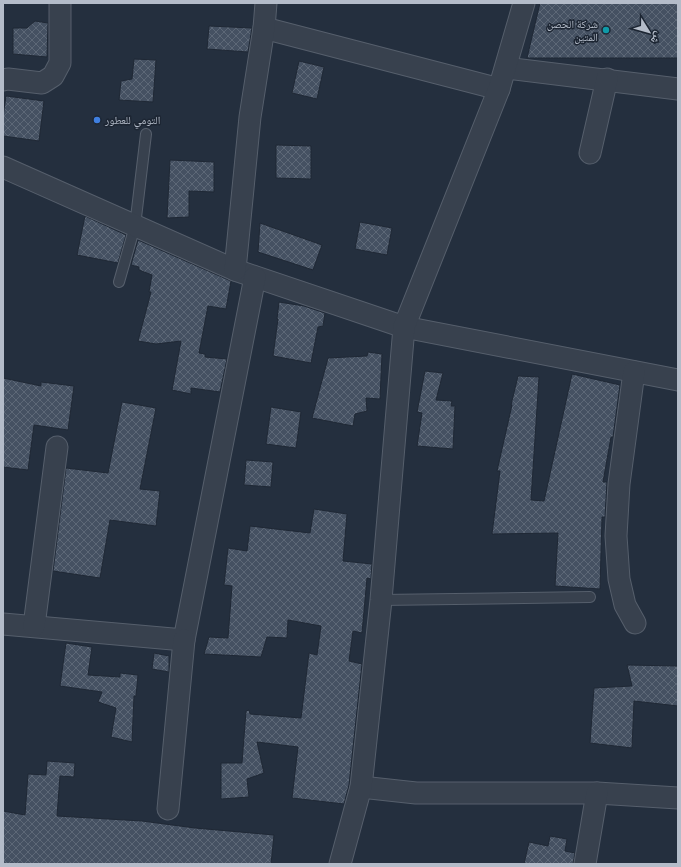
<svg xmlns="http://www.w3.org/2000/svg" width="681" height="867" viewBox="0 0 681 867" font-family="'Golos Text','Noto Naskh Arabic',sans-serif">
	<style>
		.building { fill: url(#building-cross-hatch); stroke: #1f2835 }
		.lines { fill: none; stroke-linecap: round; stroke-linejoin: round }
		.service-casing { stroke: #565f6c; stroke-width: 12 }
		.minor-casing { stroke: #565f6c; stroke-width: 23 }
		.service { stroke: #38414e; stroke-width: 10 }
		.minor { stroke: #38414e; stroke-width: 21 }
		.culture-dot { fill: #0f9aa8; stroke: #1d2633; stroke-width: 1.5 }
		.shop-dot { fill: #3f7fe0; stroke: #1d2633; stroke-width: 1.5 }
		.labels { text-anchor: middle; stroke-width: 3; stroke-linejoin: round; paint-order: stroke }
		.poi-label { font-size: 11px; fill: #b4bcc9; stroke: #1d2633; text-anchor: end }
	</style>
	<defs>
		<pattern id="building-cross-hatch" width="8" height="8" patternUnits="userSpaceOnUse"><rect width="8" height="8" fill="#455162"/><path d="M0 0l8 8M0 8l8-8" fill="none" stroke="#5d6877"/></pattern>
	</defs>
	<rect width="100%" height="100%" fill="#242f3e"/>
	<g class="building">
		<path d="M540 3H678V58H527Z"/>
		<path d="M35 21 48 23 47 57 13 54V28H27Z"/>
		<path d="M209 26 252 28 248 52 207 49Z"/>
		<path d="M134 59 156 60 153 102 119 100 121 81 132 79Z"/>
		<path d="M299 61 324 67 317 99 292 93Z"/>
		<path d="M6 96 44 101 39 141 3 136V116Z"/>
		<path d="M276 145 311 146V179L276 178Z"/>
		<path d="M170 160 214 162V192L189 191V217L167 218Z"/>
		<path d="M85 216 126 235 118 263 77 255Z"/>
		<path d="M360 222 392 228 387 255 355 249Z"/>
		<path d="M260 223 322 245 313 270 258 252Z"/>
		<path d="M138 240 231 281 226 309 208 306 199 353 205 354V357L227 359 220 392 191 388V394L172 390 181 341 156 344 138 341 151 292H149L152 275 139 270V267L131 265Z"/>
		<path d="M279 302 304 306 325 313 323 326 318 327 311 363 273 356 278 319H277Z"/>
		<path d="M368 352 382 354 380 399 366 398 367 411 355 414 353 426 312 418 328 358 367 356Z"/>
		<path d="M425 371 443 373 436 400 452 401 451 406H455L453 449 417 446 422 413 417 412Z"/>
		<path d="M572 374 620 385 613 437H611L603 482H607L605 517H602L600 589 555 586 558 533 492 534 500 471H497L512 405H511L518 376 539 377 531 500 544 501Z"/>
		<path d="M3 378 41 386V382L74 386 68 430 34 425 28 470 3 467Z"/>
		<path d="M122 402 156 408 140 489 160 491 156 526 110 520 100 578 53 571 66 468 108 473Z"/>
		<path d="M271 407 301 412 296 448 266 444Z"/>
		<path d="M246 460 273 462 271 487 244 485Z"/>
		<path d="M314 509 347 514 343 561 372 564 371 579 367 578 362 633 353 631 349 661 362 664 349 785 344 804 292 798 298 747 257 742 264 773 247 779 249 797 221 799V763H242L246 711 249 710 250 714 301 718 309 653 317 655 321 626 288 620 287 638 267 637 261 657 204 654 209 637 228 638 232 586 224 585 228 548 247 551 250 526 310 533Z"/>
		<path d="M66 643 92 647 88 675 120 677V673L138 675 136 696H134L132 742 111 737 116 708 98 702 102 692 60 686Z"/>
		<path d="M154 653 169 656V672L152 669Z"/>
		<path d="M627 665 678 666V706L634 701 632 748 590 743 594 688 632 686Z"/>
		<path d="M47 761 75 763 74 777 60 776 57 816 142 821 195 828 274 835 271 864H3V811L25 815 28 774 46 775Z"/>
		<path d="M550 836 567 839 565 851 575 853 573 864H524L529 842 548 846Z"/>
	</g>
	<g class="lines">
		<g class="service-casing">
			<g id="service">
				<path d="M119 282 135 226 146 134"/>
				<path d="M381 600 590 597"/>
			</g>
		</g>
		<g class="minor-casing">
			<g id="minor">
				<path d="M264 28 499 89"/>
				<path d="M506 68 678 89"/>
				<path d="M3 80 8 79 42 83 53 76 60 63V3"/>
				<path d="M590 153 607 79"/>
				<path d="M3 167 235 270 404 327 678 380"/>
				<path d="M235 270 250 117 264 28 266 3"/>
				<path d="M634 372 619 484 616 536 619 579 625 605 635 623"/>
				<path d="M3 624 184 640 255 277"/>
				<path d="M34 626 57 447"/>
				<path d="M361 787 416 793H597L678 798"/>
				<path d="M168 809 184 640"/>
				<path d="M340 864 361 787 381 600 404 327 499 89 524 3"/>
				<path d="M585 864 597 793"/>
			</g>
		</g>
		<use href="#service" class="service"/>
		<use href="#minor" class="minor"/>
	</g>
	<circle class="culture-dot" cx="606" cy="30" r="4"/>
	<circle class="shop-dot" cx="97" cy="120" r="4"/>
	<g class="labels">
		<g class="poi-label">
			<text x="598" y="28">شركة الحصن<tspan x="598" dy="13">المتين</tspan></text>
			<text x="105" y="124" text-anchor="start">التومي للعطور</text>
		</g>
	</g>
	<rect width="681" height="867" fill="none" stroke="#b4bcc9" stroke-width="8"/>
	<g transform="translate(649 32) rotate(127)" stroke="#1d2633" stroke-width="3" paint-order="stroke">
	<path d="M0-3L7 15L0 10L-7 15Z" fill="#b4bcc9"/>
	<text y="-6" font-size="11" font-weight="bold" text-anchor="middle" fill="#b4bcc9">ش</text>
	</g>
</svg>
